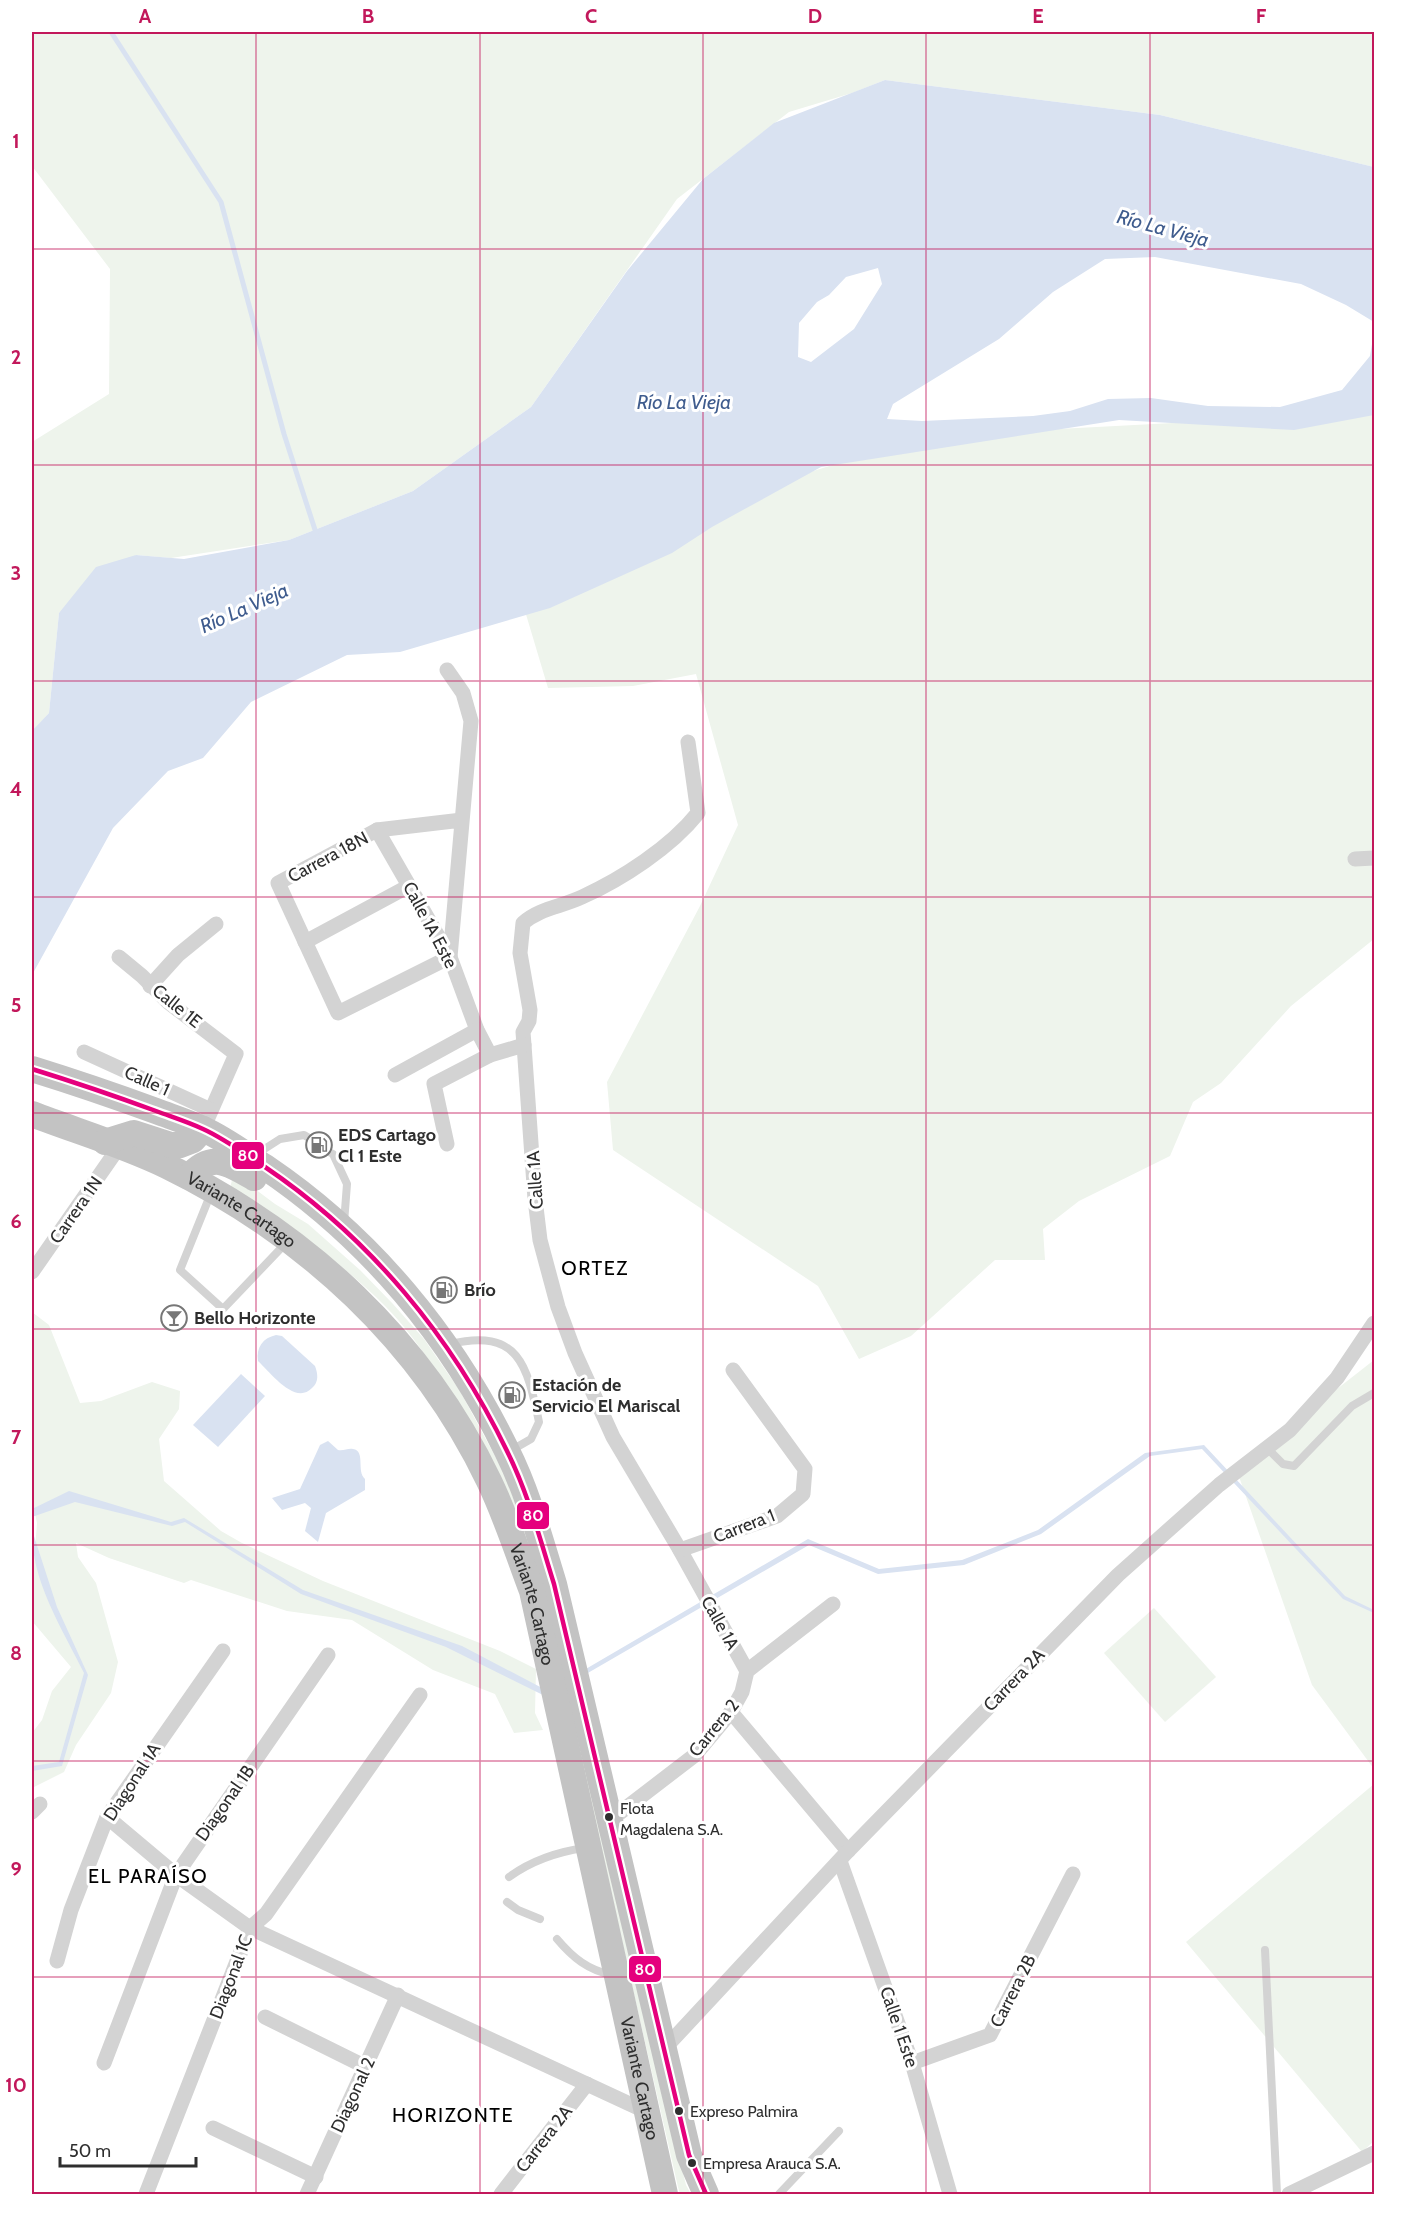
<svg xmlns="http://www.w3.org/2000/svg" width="1406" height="2226" viewBox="0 0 1406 2226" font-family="Cabin,sans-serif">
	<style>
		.green { fill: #eef4ec }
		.water { fill: #d9e2f1; fill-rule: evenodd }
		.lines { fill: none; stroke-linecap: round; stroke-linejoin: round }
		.stream { stroke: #d9e2f1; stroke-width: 5 }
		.service { stroke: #d3d3d3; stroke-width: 8 }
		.minor { stroke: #d3d3d3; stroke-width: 15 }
		.trunk { stroke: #c3c3c3; stroke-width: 26 }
		.bus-1-casing { stroke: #fff; stroke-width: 9 }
		.bus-1 { stroke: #e5007d; stroke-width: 4.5 }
		.grid { fill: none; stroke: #c2185b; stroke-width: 1.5; stroke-opacity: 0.55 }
		.bus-dot { fill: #2e2e2e; stroke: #fff; stroke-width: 2 }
		.labels { text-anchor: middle; stroke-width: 6; stroke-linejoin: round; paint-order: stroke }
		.bus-label { font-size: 16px; fill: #2e2e2e; stroke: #fff; text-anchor: start }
		.street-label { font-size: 18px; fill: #2e2e2e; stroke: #fff }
		.poi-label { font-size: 18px; font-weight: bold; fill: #2e2e2e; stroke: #fff; text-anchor: start }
		.water-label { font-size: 20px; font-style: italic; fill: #3f5c8e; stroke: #fff }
		.neighbourhood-label { font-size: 20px; letter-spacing: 1.5px; fill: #000; stroke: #fff }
		.line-badge { stroke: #fff; stroke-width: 2 }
		.badge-label { font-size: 16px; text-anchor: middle; font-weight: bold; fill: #fff }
		.neatline { fill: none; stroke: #c2185b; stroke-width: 2 }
		.grid-label { font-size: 20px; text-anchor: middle; font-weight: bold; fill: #c2185b }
	</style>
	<rect width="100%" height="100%" fill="#fff"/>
	<g class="green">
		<path d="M32 32H1374V167L1160 115 885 80 852 93 789 112 677 199 531 407 413 491 289 540 171 558 136 555 59 613 49 713 32 732V442L109 394 110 269 32 166Z"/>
		<path d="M1374 408V939L1291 1006 1221 1083 1193 1102 1170 1156 1079 1201 1043 1229 1045 1260H995L911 1336 859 1359 818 1286 613 1150 607 1082 700 906 738 825 696 674 633 686 548 688 522 601 745 492 927 436 1287 417Z"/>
		<path d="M232 1180 255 1189 275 1204 308 1224 360 1270 393 1304 424 1339 460 1391 504 1473 537 1562 647 2031 686 2185 691 2194H680L678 2187 591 1805 498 1473C479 1433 455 1397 429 1360 416 1342 402 1323 386 1307 340 1260 284 1225 230 1188Z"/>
		<path d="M32 1312 49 1325 80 1403 101 1401 152 1382 180 1391 179 1409 159 1439 164 1481 221 1531 242 1543 323 1581 500 1651 536 1669 535 1713 543 1730 514 1733 495 1694 433 1670 352 1620 287 1611 191 1580 184 1583 109 1558 76 1543 78 1557 96 1583 118 1662 111 1693 76 1745 64 1772 32 1788V1733L42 1720 52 1691 71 1667 32 1621V1589L37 1523 32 1499Z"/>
		<path d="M1374 1360V1769L1312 1685 1236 1468Z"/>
		<path d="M1154 1608 1216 1677 1165 1722 1104 1653Z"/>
		<path d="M1374 1784V2141L1362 2152 1186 1942Z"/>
	</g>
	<g class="water">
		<path d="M885 80 1160 115 1374 167V322L1346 305 1301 284 1155 257 1105 259 1053 292 999 339 893 404 887 419 922 421 1033 416 1070 411 1108 399 1151 398 1208 406 1280 407 1342 390 1370 356 1374 332V415L1294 430 1119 420 821 467 712 527 672 553 550 608 400 652 347 655 251 702 203 758 168 771 113 828 32 975V731L49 713 59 613 96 567 136 555 184 559 289 540 413 491 531 407 627 271 703 179 774 123ZM878 268 882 284 854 329 811 362 798 357 799 323 817 302 829 295 846 277Z"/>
		<path d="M276 1335 282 1336 315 1366C318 1374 319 1382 312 1388 295 1406 270 1372 258 1361 256 1347 263 1338 276 1335Z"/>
		<path d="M241 1374 265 1396 218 1447 193 1425Z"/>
		<path d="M328 1441 338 1450C344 1451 348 1448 353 1449 366 1451 356 1471 365 1479V1490L326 1513 318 1542 305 1531 311 1508 305 1503 282 1510 272 1498 300 1489 320 1445Z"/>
		<path d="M1204 1445 1345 1596 1374 1610V1613L1343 1599 1202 1449 1150 1456 1041 1534 964 1565 878 1574 809 1545 555 1692 543 1695 446 1647 301 1594 185 1522 172 1526 75 1502 32 1517V1509L69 1491 171 1522 184 1518 303 1590 462 1646 544 1689 555 1687 808 1539 879 1569 962 1560 1038 1530 1145 1453Z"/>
		<path d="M32 1530 57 1607 88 1675 62 1766 32 1771V1766L59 1762 84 1673C62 1628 31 1581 32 1530Z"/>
	</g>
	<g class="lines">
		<path class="stream" d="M111 32 221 202 284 434 317 536"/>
		<g class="service">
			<path d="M329 1152 333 1154 347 1184 344 1223"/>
			<path d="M255 1155 280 1139 304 1135 309 1138"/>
			<path d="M211 1193 180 1270 223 1309 285 1244"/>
			<path d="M450 1344C519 1328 527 1365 539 1422L531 1439 510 1451"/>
			<path d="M1267 1448 1283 1464 1294 1466 1352 1406 1374 1393"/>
			<path d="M509 1877C531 1861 557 1852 584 1848"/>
			<path d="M507 1902 518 1910 540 1919"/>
			<path d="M557 1939C573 1958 588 1970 612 1975"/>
			<path d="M1265 1950 1277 2194"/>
			<path d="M779 2194 839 2131"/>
		</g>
		<g class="minor">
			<path d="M447 670 463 693 471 721 450 957 338 1013 278 883 377 830 462 820"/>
			<path d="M688 742 698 813C671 847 622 879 582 897 561 907 540 908 523 923L520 953 530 1010 529 1021 523 1032 524 1045 535 1199 540 1240 558 1307 575 1353 613 1437 680 1550 747 1671"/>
			<path d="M377 830 450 957 477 1030 490 1055"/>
			<path d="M1355 859 1374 858"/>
			<path d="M305 942 409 886"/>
			<path d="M119 957 142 976 168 1002 236 1054 203 1129"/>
			<path d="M150 986 178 955 216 924"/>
			<path d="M84 1052 211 1110"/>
			<path d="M395 1075 477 1030"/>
			<path d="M447 1144 434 1084 490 1055 524 1045"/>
			<path d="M32 1272 119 1147"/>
			<path d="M680 1550 777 1516 803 1494 805 1469 733 1370"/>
			<path d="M731 1712 848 1851"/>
			<path d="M32 1812 40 1804"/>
			<path d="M107 1817 176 1875 250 1928 647 2112"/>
			<path d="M609 1821 695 1755 731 1712 742 1692 747 1671 833 1604"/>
			<path d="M840 1861 912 2063 950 2194"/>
			<path d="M57 1961 71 1910 107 1817 223 1651"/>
			<path d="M265 2017 366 2067"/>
			<path d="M664 2049 848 1851 1118 1575 1219 1485 1290 1430 1337 1378 1374 1323"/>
			<path d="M104 2063 176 1875 328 1655"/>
			<path d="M912 2063 990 2035 1073 1874"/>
			<path d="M213 2128 316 2177"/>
			<path d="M146 2194 250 1928 266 1914 420 1695"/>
			<path d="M307 2194 398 1995"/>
			<path d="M501 2194 587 2084"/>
			<path d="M1289 2194 1374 2153"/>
		</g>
		<g class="trunk">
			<path d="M32 1069C74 1082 115 1096 156 1111 172 1117 188 1122 203 1129 225 1139 245 1154 265 1167 370 1238 452 1337 507 1451 528 1493 540 1539 554 1584L689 2155 706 2194"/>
			<path id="s1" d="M32 1114C76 1131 124 1145 167 1166 306 1234 422 1341 489 1481 506 1516 518 1554 532 1591L665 2194"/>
			<path d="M105 1142 134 1133 171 1145H180L193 1140 203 1129"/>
			<path d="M189 1177C211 1151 229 1163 254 1178"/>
		</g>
		<g class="bus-1-casing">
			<path id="bus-1" d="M32 1069C74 1082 115 1096 156 1111 172 1117 188 1122 203 1129 225 1139 245 1154 265 1167 370 1238 452 1337 507 1451 528 1493 540 1539 554 1584L689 2155 706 2194"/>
		</g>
		<use href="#bus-1" class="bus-1"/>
	</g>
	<path class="grid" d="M256 32V2194M480 32V2194M703 32V2194M926 32V2194M1150 32V2194M32 249H1374M32 465H1374M32 681H1374M32 897H1374M32 1113H1374M32 1329H1374M32 1545H1374M32 1761H1374M32 1977H1374"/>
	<defs>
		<g id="fuel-ring" transform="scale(1.35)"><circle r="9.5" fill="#fff" stroke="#777" stroke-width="1.5"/><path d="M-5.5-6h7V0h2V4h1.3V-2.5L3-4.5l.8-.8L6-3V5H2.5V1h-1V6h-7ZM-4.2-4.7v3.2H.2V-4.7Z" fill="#777"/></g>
		<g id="bar-ring" transform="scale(1.35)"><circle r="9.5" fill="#fff" stroke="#777" stroke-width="1.5"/><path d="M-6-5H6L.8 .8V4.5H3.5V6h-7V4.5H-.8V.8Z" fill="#777"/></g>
	</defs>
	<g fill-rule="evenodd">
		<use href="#fuel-ring" x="319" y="1145"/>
		<use href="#fuel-ring" x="444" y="1290"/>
		<use href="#bar-ring" x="174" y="1318"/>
		<use href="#fuel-ring" x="512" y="1395"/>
	</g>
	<g class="bus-dot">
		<circle cx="609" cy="1817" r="5"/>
		<circle cx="679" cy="2111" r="5"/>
		<circle cx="692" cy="2163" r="5"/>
	</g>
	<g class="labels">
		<g class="bus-label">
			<text x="620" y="1814">Flota<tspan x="620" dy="21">Magdalena S.A.</tspan></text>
			<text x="690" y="2117">Expreso Palmira</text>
			<text x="703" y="2169">Empresa Arauca S.A.</text>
		</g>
		<g class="street-label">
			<text transform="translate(328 857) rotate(-28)" y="6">Carrera 18N</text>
			<text transform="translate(430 925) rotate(62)" y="6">Calle 1A Este</text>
			<text transform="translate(177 1006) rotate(39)" y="6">Calle 1E</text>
			<text transform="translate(147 1081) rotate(24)" y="6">Calle 1</text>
			<text transform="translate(535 1180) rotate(-94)" y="6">Calle 1A</text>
			<text transform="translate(76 1210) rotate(-55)" y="6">Carrera 1N</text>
			<text dy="6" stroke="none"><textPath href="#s1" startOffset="231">Variante Cartago</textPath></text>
			<text transform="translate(744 1526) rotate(-21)" y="6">Carrera 1</text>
			<text dy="6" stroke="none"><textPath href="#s1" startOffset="735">Variante Cartago</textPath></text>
			<text transform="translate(720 1623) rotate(61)" y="6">Calle 1A</text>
			<text transform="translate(1014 1680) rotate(-46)" y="6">Carrera 2A</text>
			<text transform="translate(714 1728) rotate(-51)" y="6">Carrera 2</text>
			<text transform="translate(132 1782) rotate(-57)" y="6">Diagonal 1A</text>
			<text transform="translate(225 1803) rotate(-55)" y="6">Diagonal 1B</text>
			<text transform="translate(231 1977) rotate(-69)" y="6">Diagonal 1C</text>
			<text transform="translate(1013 1991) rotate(-63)" y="6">Carrera 2B</text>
			<text transform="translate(899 2027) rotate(71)" y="6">Calle 1 Este</text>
			<text dy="6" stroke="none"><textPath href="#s1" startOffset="1221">Variante Cartago</textPath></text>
			<text transform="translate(353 2095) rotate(-65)" y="6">Diagonal 2</text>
			<text transform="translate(544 2139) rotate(-52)" y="6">Carrera 2A</text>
		</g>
		<g class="poi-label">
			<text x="338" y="1141">EDS Cartago<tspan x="338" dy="21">Cl 1 Este</tspan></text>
			<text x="464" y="1296">Brío</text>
			<text x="194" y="1324">Bello Horizonte</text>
			<text x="532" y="1391">Estación de<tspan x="532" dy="21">Servicio El Mariscal</tspan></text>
		</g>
		<g class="water-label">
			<text transform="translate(1163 228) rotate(15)" y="7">Río La Vieja</text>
			<text x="684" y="409">Río La Vieja</text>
			<text transform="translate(244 608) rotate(-24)" y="7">Río La Vieja</text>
		</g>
		<g class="neighbourhood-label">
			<text x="595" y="1275">ORTEZ</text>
			<text x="148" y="1883">EL PARAÍSO</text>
			<text x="453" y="2122">HORIZONTE</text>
		</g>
	</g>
	<g class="line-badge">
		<rect x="231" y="1141" width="34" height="29" rx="6" fill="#e5007d"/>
		<rect x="516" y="1501" width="34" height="29" rx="6" fill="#e5007d"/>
		<rect x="628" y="1955" width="34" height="28" rx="6" fill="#e5007d"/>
	</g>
	<g class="badge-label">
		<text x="248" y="1161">80</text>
		<text x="533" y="1521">80</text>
		<text x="645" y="1975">80</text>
	</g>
	<rect width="1406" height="2226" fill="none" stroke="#ffffff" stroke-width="66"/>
	<path d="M60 2157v9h136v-9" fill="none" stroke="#2e2e2e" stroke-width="3"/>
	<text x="69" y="2157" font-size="18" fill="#2e2e2e" stroke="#ffffff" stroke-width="4.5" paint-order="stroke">50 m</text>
	<rect x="33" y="33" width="1340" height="2160" class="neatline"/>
	<g class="grid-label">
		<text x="145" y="23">A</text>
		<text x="368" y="23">B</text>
		<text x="591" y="23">C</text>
		<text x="815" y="23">D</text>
		<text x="1038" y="23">E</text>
		<text x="1261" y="23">F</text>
		<text x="16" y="148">1</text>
		<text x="16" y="364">2</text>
		<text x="16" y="580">3</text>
		<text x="16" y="796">4</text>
		<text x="16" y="1012">5</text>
		<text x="16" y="1228">6</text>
		<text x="16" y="1444">7</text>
		<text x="16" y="1660">8</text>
		<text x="16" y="1876">9</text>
		<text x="16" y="2092">10</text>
	</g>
</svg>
